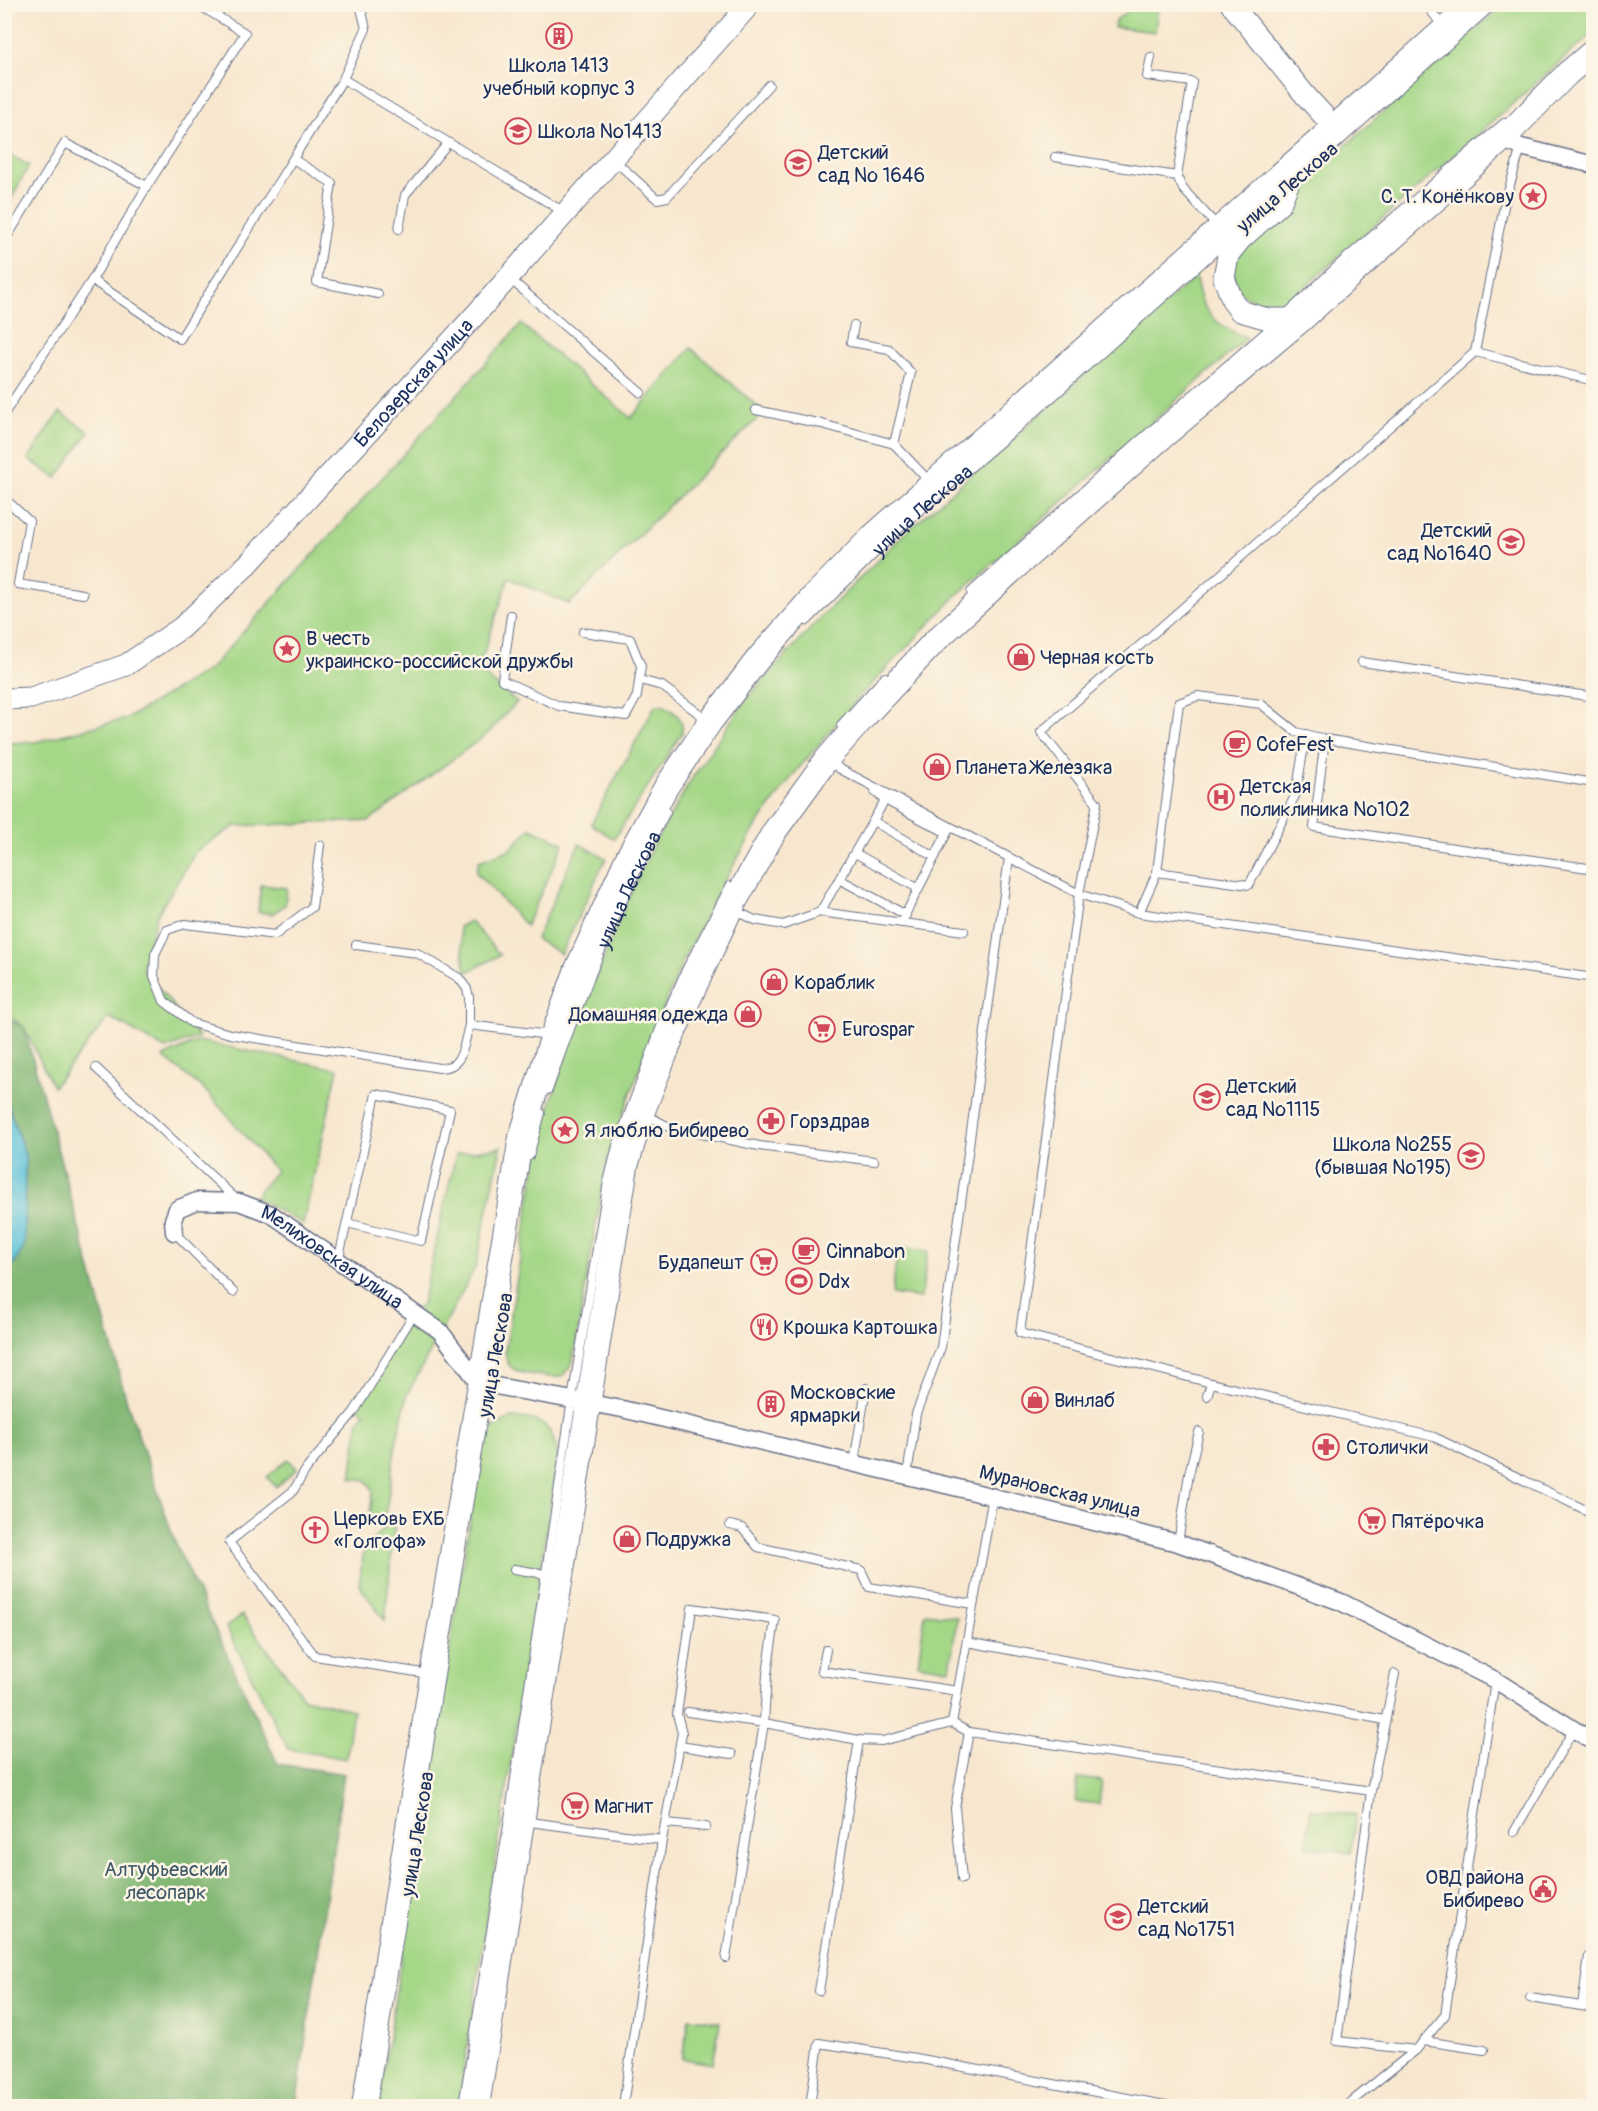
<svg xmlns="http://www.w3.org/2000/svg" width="1598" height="2111" viewBox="0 0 1598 2111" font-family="Pangolin,sans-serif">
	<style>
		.green { fill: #a4d787; stroke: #608372; stroke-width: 1.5 }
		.forest { fill: #83b874; stroke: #4f7469; stroke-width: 1.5 }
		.water { fill: #5cc2da; stroke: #3c789c; stroke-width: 1.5 }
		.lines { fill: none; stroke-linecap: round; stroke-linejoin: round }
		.service-casing { stroke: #686f86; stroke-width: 10 }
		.minor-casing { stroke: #686f86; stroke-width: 19 }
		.tertiary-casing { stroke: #686f86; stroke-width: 23 }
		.secondary-casing { stroke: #686f86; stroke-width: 26 }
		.service { stroke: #fff; stroke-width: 8 }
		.minor { stroke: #fff; stroke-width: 16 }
		.tertiary { stroke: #fff; stroke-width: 21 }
		.secondary { stroke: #fff; stroke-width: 24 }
		.labels { text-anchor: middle; stroke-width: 5; stroke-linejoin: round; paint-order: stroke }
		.poi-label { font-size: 20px; fill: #1b2f5e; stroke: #fcf5e5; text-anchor: start }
		.street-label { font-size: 20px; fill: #1b2f5e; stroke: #fcf5e5 }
		.park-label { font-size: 20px; fill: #3d5968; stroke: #fcf5e5 }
	</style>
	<rect width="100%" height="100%" fill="#fcf5e5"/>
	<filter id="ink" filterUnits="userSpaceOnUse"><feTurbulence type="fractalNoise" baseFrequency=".0167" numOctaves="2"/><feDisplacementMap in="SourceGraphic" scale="12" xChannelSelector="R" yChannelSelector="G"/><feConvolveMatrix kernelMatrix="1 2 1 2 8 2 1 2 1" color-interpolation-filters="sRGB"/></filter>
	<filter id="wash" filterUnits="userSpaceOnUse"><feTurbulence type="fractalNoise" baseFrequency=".008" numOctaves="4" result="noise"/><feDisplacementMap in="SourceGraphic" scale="24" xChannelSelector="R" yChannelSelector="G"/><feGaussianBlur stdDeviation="1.35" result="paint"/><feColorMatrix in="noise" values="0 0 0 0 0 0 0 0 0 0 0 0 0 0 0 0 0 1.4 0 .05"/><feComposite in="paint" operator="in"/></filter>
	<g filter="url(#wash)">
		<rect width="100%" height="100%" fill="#f8e7cf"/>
		<g class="green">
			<path d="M1135 5H1155L1158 8 1155 32 1114 27 1115 21Z"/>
			<path d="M1503 5H1593V33L1290 300 1278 305H1267L1244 296 1236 284 1233 271 1240 250 1298 188Z"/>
			<path d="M5 153 29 165 5 211Z"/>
			<path d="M1196 276C1200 312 1215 325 1247 338L957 595 859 697 793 775 757 825 725 880 686 954 649 1042 607 1160 572 1365 561 1377C551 1378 522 1374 513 1369 507 1365 506 1358 505 1352L540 1137 571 1037 619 921 652 847 693 777 746 699 822 616 903 535Z"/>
			<path d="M521 324 631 418 691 348 764 412 569 604 509 578 478 670 517 702 487 734 369 821 235 826 196 851 157 915 142 968 199 1037 165 1049 109 1017 53 1087 24 1027 5 1013V743L35 742 128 718 210 669Z"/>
			<path d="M60 412 89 432 57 478 28 459Z"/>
			<path d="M662 705C675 710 684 720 682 733L614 839 591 824 655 706Z"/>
			<path d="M531 828 564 843 526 926 476 872 479 861 509 850Z"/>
			<path d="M579 844 606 858 561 954 536 939Z"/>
			<path d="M261 885 287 888 285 905 272 914 258 912Z"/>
			<path d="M470 921 500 955 466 973 459 927Z"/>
			<path d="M198 1041 338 1069 303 1224 254 1197 276 1171 204 1089 163 1057Z"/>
			<path d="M501 1147 476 1266 407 1395 396 1443 386 1512 369 1521 373 1490 366 1480 351 1478 359 1420 365 1414 357 1406 415 1312 422 1304 456 1154Z"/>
			<path d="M898 1247 928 1251 921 1298 892 1294Z"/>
			<path d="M512 1418C542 1417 552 1425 558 1455L458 2106H378L482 1442C489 1428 498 1423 512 1418Z"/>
			<path d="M288 1459 297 1469 276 1487 267 1477Z"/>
			<path d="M395 1517 385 1621 359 1585 364 1549Z"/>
			<path d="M925 1613 957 1617 950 1669 918 1664Z"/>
			<path d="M242 1615 304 1698 353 1710 346 1759 288 1749 226 1627Z"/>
			<path d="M1078 1778 1102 1781 1099 1804 1075 1801Z"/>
			<path d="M1311 1809 1356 1815 1351 1853 1306 1846Z"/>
			<path d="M689 2018 720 2022 713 2064 682 2059Z"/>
		</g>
		<path class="forest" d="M4 1017 24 1027 127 1402 176 1545 278 1764 344 1774 296 2106H5L4 1276 24 1248 25 1155 5 1094Z"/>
		<path class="water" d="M4 1094 25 1155 24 1248 5 1276Z"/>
	</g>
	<g filter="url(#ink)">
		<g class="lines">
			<g class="service-casing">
				<g id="service">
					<path d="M1426 4 1443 27"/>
					<path d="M343 79 564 212"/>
					<path d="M1521 147 1504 206 1475 352 1041 732 1097 803 1079 894 1020 1333 1211 1383 1434 1437 1594 1514"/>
					<path d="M1055 157 1177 176 1192 82 1147 76 1151 57"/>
					<path d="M293 159 332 183 317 282 378 294"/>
					<path d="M613 159 657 199 667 197 769 85"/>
					<path d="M1177 176 1183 189 1218 227"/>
					<path d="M1297 179 1494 4"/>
					<path d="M399 229 405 195 448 143"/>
					<path d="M4 242 65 143 147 186 245 33 197 4"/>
					<path d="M509 278 641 393"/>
					<path d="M92 280 180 339 343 79 366 29 360 4"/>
					<path d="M854 325 851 342 889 349 911 373 894 444"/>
					<path d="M1475 352 1594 381"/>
					<path d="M756 410 822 424 894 444 930 482"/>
					<path d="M4 414 92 280 147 186"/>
					<path d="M4 498 29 521 18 584 83 594"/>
					<path d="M971 592 1139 441 1281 319 1344 260 1504 123"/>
					<path d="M511 615 502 680 559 706 626 716 637 696 641 666 630 639 583 632"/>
					<path id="s1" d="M807 621 902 526 1038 410 1233 235"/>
					<path d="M1362 662 1594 697"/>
					<path d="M640 680 662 686 709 721"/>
					<path d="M841 725 885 677"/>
					<path d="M1325 739 1314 827 1594 869"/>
					<path d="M828 759 840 769 1079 894 1139 913 1157 872 1179 703 1198 696 1261 704 1296 732 1325 739 1594 783"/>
					<path d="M875 792 885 800 947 833 901 923"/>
					<path d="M873 821 935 857"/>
					<path d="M320 845 312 907 275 935 185 924 167 930 155 954 154 976 164 1001 192 1023 230 1034 439 1068C464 1068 463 1046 469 1025L549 1035"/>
					<path d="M855 853 919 889"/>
					<path d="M1157 872 1249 885 1296 794 1306 734"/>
					<path d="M841 880 906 915"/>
					<path d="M734 910 755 920 783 925 820 912 964 931"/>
					<path d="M820 912 885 800"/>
					<path d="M1139 913 1594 978"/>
					<path d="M356 945 417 953 459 978 467 989 469 997V1025"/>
					<path d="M96 1068 237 1200"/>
					<path id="s2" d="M548 1090C581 994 619 901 666 812"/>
					<path d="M644 1114 669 1127 759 1146 874 1161"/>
					<path d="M529 1156 541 1113"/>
					<path d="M174 1232 233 1292"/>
					<path d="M339 1259 341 1248 376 1094 450 1110 421 1241 347 1223"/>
					<path d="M415 1312 354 1412 307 1468 293 1491 229 1542 315 1656 429 1674"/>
					<path d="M1207 1396 1211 1383"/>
					<path d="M854 1463 866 1388"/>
					<path d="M907 1476 916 1414 941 1347 1009 858"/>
					<path d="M730 1525 742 1528 758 1547 861 1570 869 1587 973 1604"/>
					<path d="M1178 1543 1189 1474 1199 1432"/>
					<path d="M514 1569 551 1575"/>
					<path d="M967 1642 1385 1720"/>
					<path d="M826 1650 822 1671 958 1691"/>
					<path d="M952 1723 993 1496"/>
					<path d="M680 1746 732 1754"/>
					<path d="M1371 1791 1395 1674"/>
					<path d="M523 1821 662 1840"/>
					<path d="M666 1823 706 1827"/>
					<path d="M1514 1832 1574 1729"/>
					<path d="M962 1879 955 1808 969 1732"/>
					<path d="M726 1958 764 1723 859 1740 882 1741 952 1723 969 1732 1371 1791 1337 2041 1416 2050"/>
					<path d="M819 1991 859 1740"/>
					<path d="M1530 1998 1594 2008"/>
					<path d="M1582 2006 1589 1956"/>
					<path d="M1424 2041 1484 2050"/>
					<path d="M463 2106 509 1819 572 1399 608 1182 617 1146 662 1024 686 970 730 886"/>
					<path d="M623 2106 662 1840 682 1733 677 1714 692 1608 775 1620 767 1674 764 1723 688 1712"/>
					<path d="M810 2106 819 2043 916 2058 1170 2106"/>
					<path d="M1346 2106 1416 2050 1445 2015 1495 1680"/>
				</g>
			</g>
			<g class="minor-casing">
				<g id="minor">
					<path d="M1505 137 1511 143 1521 147 1594 165"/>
					<path id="s3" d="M174 1232 173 1220 177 1209 197 1201 239 1202 271 1214 440 1331 479 1383 622 1409 954 1487 1178 1543 1341 1602 1495 1680 1594 1742"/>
				</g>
			</g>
			<g class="tertiary-casing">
				<g id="tertiary">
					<path d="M1231 4 1305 95 1334 127"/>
					<path d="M1299 157 1280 204 1241 239 1228 255 1224 278 1233 302 1240 311 1268 319H1302"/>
					<path id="s4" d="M4 699 31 698 126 665 181 628 249 563 477 313 750 4"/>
				</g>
			</g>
			<g class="secondary-casing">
				<g id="secondary">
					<path d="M364 2106 432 1675 521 1137 553 1035 577 969 628 857 666 787 710 722 758 659 813 597 872 537 1473 4"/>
					<path d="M477 2106 626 1166 642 1113 675 1029 731 908 774 832 827 759 863 718 935 641 1018 565 1161 438 1302 319 1505 137 1568 73 1594 51"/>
				</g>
			</g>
			<use href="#service" class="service"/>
			<use href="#minor" class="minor"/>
			<use href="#tertiary" class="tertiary"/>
			<use href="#secondary" class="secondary"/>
		</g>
	</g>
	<defs>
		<g id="building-ring" transform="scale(1.35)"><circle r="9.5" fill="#fcf5e5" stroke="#d1495b" stroke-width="1.5"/><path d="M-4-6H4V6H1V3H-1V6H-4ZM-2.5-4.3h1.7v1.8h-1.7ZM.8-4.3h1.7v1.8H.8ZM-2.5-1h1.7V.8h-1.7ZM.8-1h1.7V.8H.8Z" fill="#d1495b"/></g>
		<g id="school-ring" transform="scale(1.35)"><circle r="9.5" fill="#fcf5e5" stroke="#d1495b" stroke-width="1.5"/><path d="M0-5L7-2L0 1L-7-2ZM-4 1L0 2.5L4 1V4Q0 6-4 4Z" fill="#d1495b"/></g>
		<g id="sight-ring" transform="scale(1.35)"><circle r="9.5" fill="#fcf5e5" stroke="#d1495b" stroke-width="1.5"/><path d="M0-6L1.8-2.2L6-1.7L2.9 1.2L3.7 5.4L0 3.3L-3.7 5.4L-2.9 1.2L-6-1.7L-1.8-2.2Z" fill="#d1495b"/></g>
		<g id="shop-ring" transform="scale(1.35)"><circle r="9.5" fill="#fcf5e5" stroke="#d1495b" stroke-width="1.5"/><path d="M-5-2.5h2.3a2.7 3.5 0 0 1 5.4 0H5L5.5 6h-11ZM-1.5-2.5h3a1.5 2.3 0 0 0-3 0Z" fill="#d1495b"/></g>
		<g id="cafe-ring" transform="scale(1.35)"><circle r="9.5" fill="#fcf5e5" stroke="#d1495b" stroke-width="1.5"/><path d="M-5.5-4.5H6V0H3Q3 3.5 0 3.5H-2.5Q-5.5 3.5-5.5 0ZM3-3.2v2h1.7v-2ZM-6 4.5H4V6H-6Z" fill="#d1495b"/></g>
		<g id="hospital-ring" transform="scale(1.35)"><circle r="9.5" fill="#fcf5e5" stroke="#d1495b" stroke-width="1.5"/><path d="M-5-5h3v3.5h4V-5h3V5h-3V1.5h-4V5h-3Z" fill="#d1495b"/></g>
		<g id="supermarket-ring" transform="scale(1.35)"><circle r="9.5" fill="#fcf5e5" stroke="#d1495b" stroke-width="1.5"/><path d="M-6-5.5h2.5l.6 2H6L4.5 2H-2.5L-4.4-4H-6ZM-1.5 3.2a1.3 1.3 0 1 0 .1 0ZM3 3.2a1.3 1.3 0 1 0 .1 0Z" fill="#d1495b"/></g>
		<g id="pharmacy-ring" transform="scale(1.35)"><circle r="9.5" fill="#fcf5e5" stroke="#d1495b" stroke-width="1.5"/><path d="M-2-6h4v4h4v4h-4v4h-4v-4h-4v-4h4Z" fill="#d1495b"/></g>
		<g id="stadium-ring" transform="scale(1.35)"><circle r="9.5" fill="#fcf5e5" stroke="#d1495b" stroke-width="1.5"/><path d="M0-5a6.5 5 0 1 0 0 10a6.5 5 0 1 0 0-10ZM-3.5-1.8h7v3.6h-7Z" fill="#d1495b"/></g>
		<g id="restaurant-ring" transform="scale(1.35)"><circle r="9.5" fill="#fcf5e5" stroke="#d1495b" stroke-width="1.5"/><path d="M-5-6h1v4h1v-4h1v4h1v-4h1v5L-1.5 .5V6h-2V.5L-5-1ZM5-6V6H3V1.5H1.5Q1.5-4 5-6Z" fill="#d1495b"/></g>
		<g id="church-ring" transform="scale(1.35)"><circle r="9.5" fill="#fcf5e5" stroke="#d1495b" stroke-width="1.5"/><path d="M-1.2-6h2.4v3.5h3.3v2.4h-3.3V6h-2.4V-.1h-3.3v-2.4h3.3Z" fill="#d1495b"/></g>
		<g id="civic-ring" transform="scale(1.35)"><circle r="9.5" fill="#fcf5e5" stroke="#d1495b" stroke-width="1.5"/><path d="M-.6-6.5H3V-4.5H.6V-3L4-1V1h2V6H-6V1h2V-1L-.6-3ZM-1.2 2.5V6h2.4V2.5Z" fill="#d1495b"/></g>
	</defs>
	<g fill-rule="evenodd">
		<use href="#building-ring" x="559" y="36"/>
		<use href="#school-ring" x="518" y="131"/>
		<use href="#school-ring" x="798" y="163"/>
		<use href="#sight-ring" x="1533" y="196"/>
		<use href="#school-ring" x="1511" y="542"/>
		<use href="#sight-ring" x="287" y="649"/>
		<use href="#shop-ring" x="1021" y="657"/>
		<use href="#cafe-ring" x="1237" y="744"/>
		<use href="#shop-ring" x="937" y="767"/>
		<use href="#hospital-ring" x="1221" y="797"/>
		<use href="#shop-ring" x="774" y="982"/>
		<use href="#shop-ring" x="748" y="1014"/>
		<use href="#supermarket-ring" x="822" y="1029"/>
		<use href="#school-ring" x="1207" y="1097"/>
		<use href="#pharmacy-ring" x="771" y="1121"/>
		<use href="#sight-ring" x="565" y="1130"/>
		<use href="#school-ring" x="1471" y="1156"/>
		<use href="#cafe-ring" x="806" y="1251"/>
		<use href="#supermarket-ring" x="764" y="1262"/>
		<use href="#stadium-ring" x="799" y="1281"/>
		<use href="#restaurant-ring" x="764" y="1327"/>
		<use href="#shop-ring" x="1035" y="1400"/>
		<use href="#building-ring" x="771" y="1404"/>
		<use href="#pharmacy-ring" x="1326" y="1447"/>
		<use href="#supermarket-ring" x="1372" y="1521"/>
		<use href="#church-ring" x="315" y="1530"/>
		<use href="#shop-ring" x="627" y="1539"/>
		<use href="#supermarket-ring" x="575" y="1806"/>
		<use href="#civic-ring" x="1543" y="1889"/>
		<use href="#school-ring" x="1118" y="1917"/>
	</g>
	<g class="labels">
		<g class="poi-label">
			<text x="559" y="72" text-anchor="middle">Школа 1413<tspan x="559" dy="23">учебный корпус 3</tspan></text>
			<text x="538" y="138">Школа №1413</text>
			<text x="818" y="159">Детский<tspan x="818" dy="23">сад № 1646</tspan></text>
			<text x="1514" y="203" text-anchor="end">С. Т. Конёнкову</text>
			<text x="1492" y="537" text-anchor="end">Детский<tspan x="1492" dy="23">сад №1640</tspan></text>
			<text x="306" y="645">В честь<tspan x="306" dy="23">украинско-российской дружбы</tspan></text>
			<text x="1040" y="664">Черная кость</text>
			<text x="1256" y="751">CofeFest</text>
			<text x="956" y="774">Планета Железяка</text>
			<text x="1240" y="793">Детская<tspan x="1240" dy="23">поликлиника №102</tspan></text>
			<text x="794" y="989">Кораблик</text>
			<text x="728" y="1021" text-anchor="end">Домашняя одежда</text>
			<text x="842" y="1036">Eurospar</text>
			<text x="1226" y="1093">Детский<tspan x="1226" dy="23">сад №1115</tspan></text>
			<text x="790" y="1128">Горздрав</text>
			<text x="584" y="1137">Я люблю Бибирево</text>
			<text x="1452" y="1151" text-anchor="end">Школа №255<tspan x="1452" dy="23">(бывшая №195)</tspan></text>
			<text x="826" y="1258">Cinnabon</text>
			<text x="744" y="1269" text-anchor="end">Будапешт</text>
			<text x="818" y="1288">Ddx</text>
			<text x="783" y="1334">Крошка Картошка</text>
			<text x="790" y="1399">Московские<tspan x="790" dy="23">ярмарки</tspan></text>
			<text x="1054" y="1407">Винлаб</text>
			<text x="1346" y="1454">Столички</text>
			<text x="334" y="1525">Церковь ЕХБ<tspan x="334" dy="23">«Голгофа»</tspan></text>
			<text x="1392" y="1528">Пятёрочка</text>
			<text x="646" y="1546">Подружка</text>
			<text x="594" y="1813">Магнит</text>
			<text x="1524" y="1884" text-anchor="end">ОВД района<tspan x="1524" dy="23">Бибирево</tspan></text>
			<text x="1138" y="1913">Детский<tspan x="1138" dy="23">сад №1751</tspan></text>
		</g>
		<g class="street-label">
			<text transform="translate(1287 187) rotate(-41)" y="7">улица Лескова</text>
			<text dy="7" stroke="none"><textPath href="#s4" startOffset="532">Белозерская улица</textPath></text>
			<text dy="7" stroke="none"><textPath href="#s1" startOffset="160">улица Лескова</textPath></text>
			<text dy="7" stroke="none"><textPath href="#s2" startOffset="216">улица Лескова</textPath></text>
			<text dy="7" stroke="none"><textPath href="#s3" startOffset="196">Мелиховская улица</textPath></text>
			<text transform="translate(495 1355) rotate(-80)" y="7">улица Лескова</text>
			<text transform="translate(1060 1491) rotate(14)" y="7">Мурановская улица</text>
			<text transform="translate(417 1834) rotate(-81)" y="7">улица Лескова</text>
		</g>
		<g class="park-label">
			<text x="166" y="1876">Алтуфьевский<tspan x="166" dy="23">лесопарк</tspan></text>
		</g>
	</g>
	<rect width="1598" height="2111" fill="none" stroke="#fcf5e5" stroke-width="24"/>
</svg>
